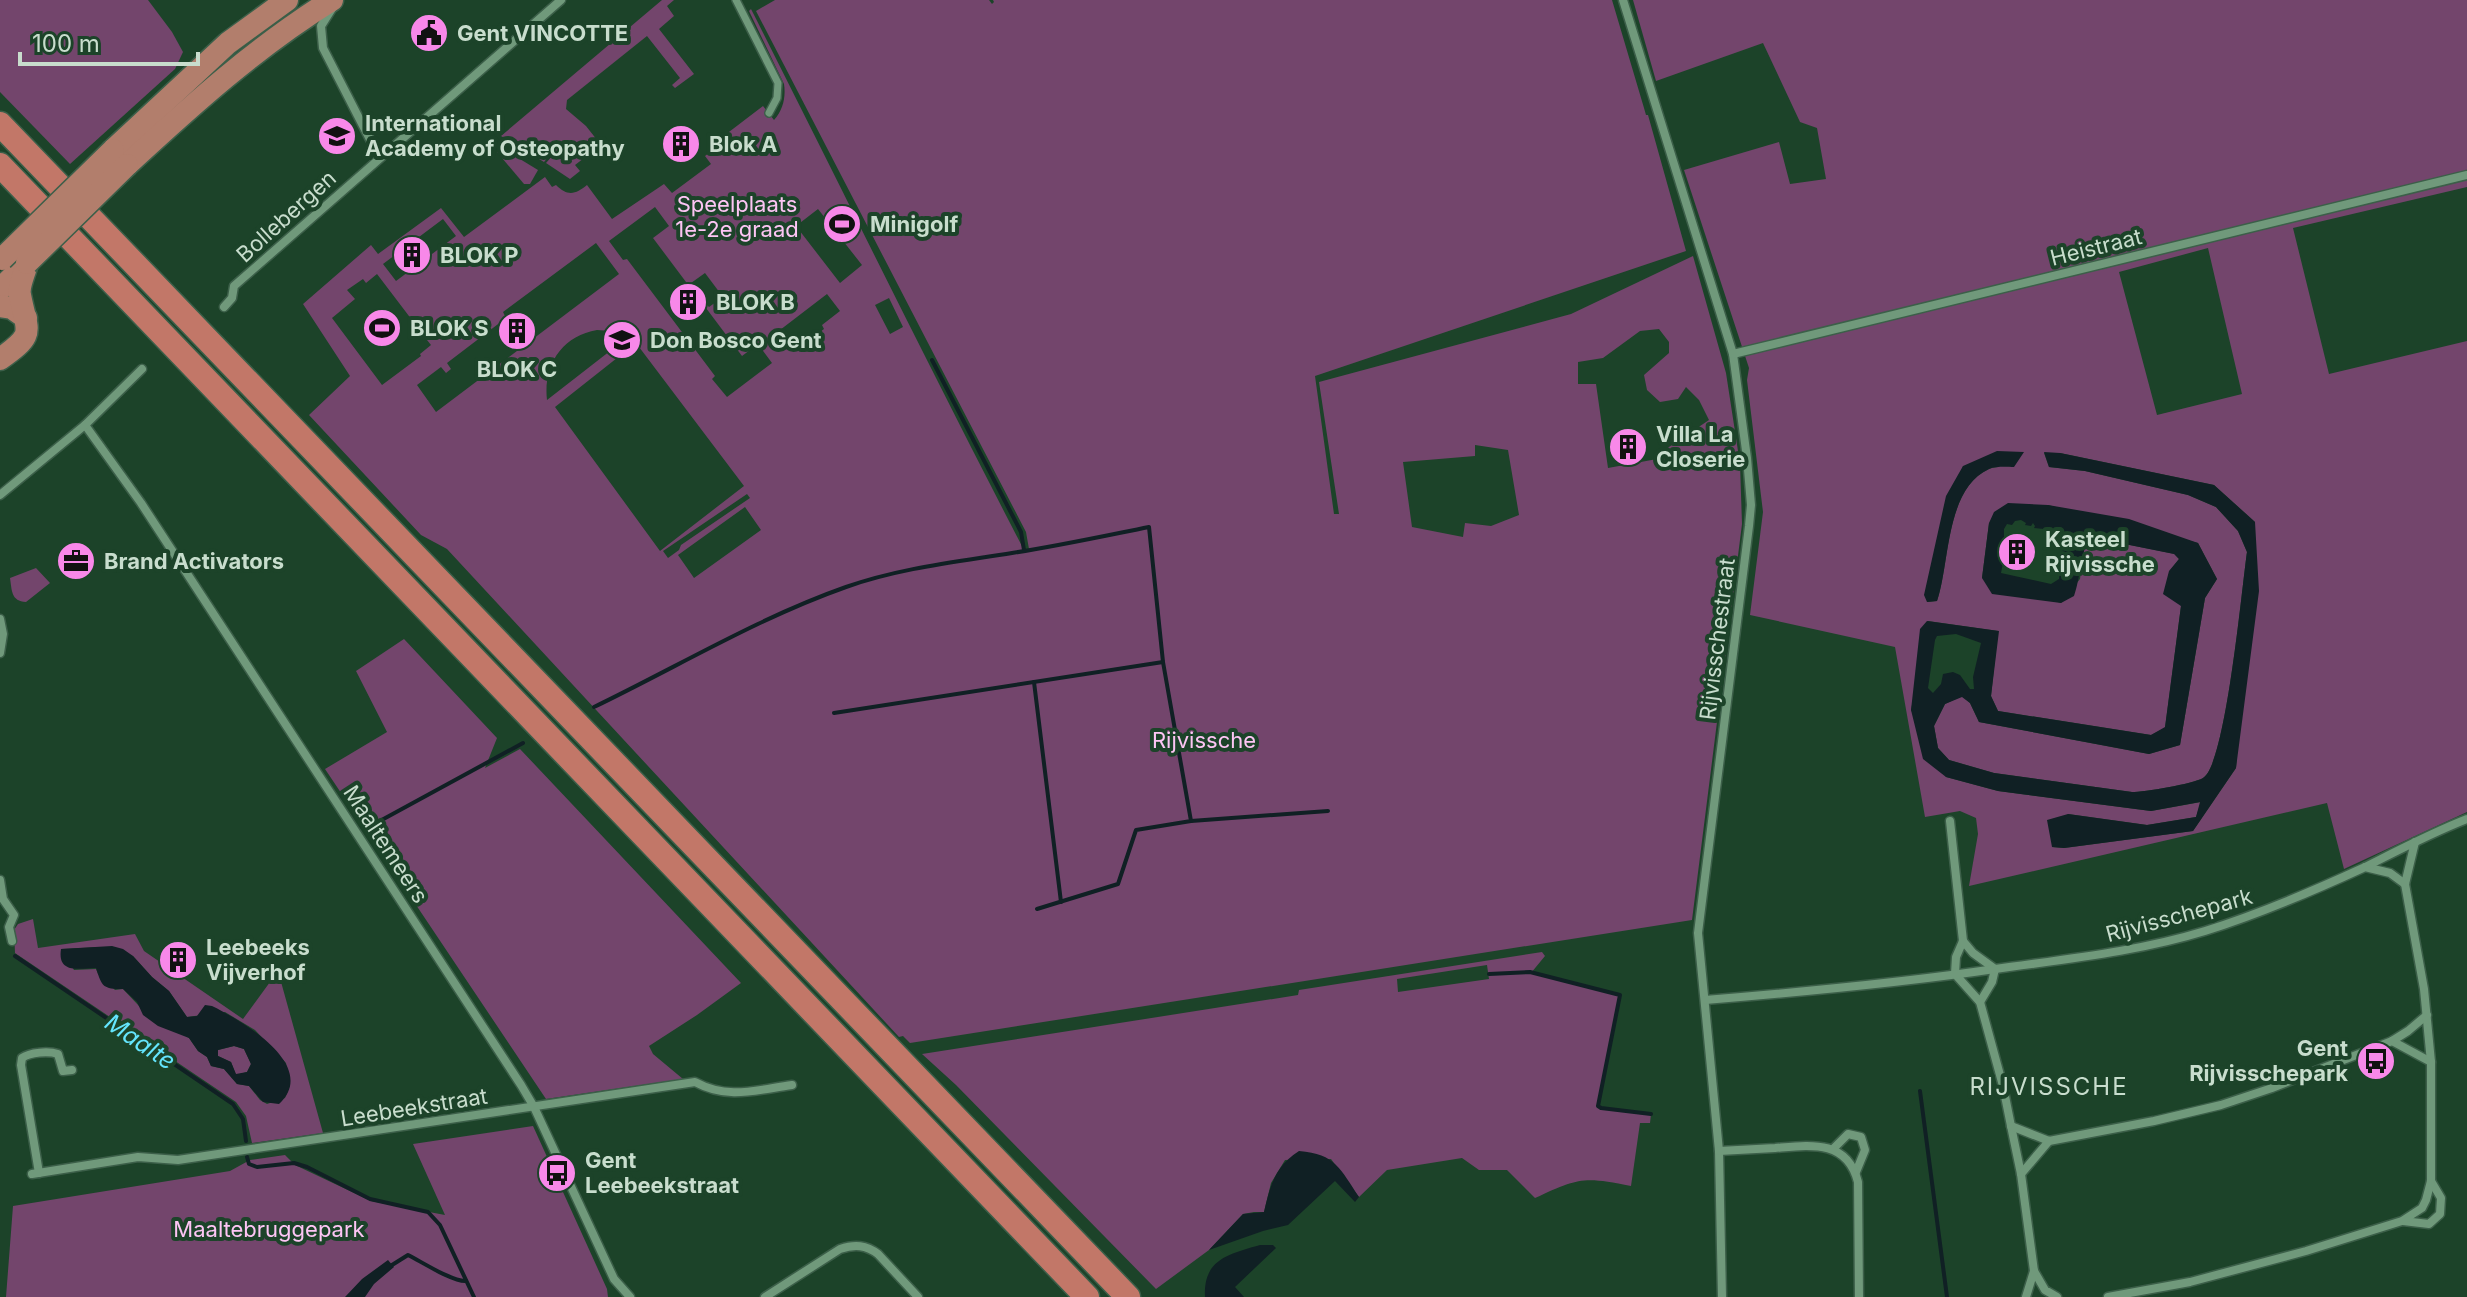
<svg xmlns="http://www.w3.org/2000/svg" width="2467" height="1297" viewBox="0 0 2467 1297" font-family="Inter,sans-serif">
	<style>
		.green { fill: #73456c; fill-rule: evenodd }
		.water { fill: #102024; fill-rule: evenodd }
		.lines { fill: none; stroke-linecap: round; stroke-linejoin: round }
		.stream { stroke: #102024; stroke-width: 4 }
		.pedestrian-casing { stroke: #3c5f49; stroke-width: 10 }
		.minor-casing { stroke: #3c5f49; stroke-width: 11 }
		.trunk-casing { stroke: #3c5f49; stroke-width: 25 }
		.motorway-casing { stroke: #3c5f49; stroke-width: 27 }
		.pedestrian { stroke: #70997b; stroke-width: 7 }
		.minor { stroke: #70997b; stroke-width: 8 }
		.trunk { stroke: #b27e6c; stroke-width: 22 }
		.motorway { stroke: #c27768; stroke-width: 24 }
		.trunk-bridge-casing { stroke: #3c5f49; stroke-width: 25; stroke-linecap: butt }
		.trunk-bridge { stroke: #b27e6c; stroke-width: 22 }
		.labels { text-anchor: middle; stroke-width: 8; stroke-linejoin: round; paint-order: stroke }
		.poi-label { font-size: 22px; font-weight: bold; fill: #c8ddcd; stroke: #1c4329; text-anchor: start }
		.park-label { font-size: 22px; fill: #fdc5f4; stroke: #1c4329 }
		.street-label { font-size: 22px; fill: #c8ddcd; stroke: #1c4329 }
		.water-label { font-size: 24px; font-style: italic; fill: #64e5fe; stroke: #1c4329 }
		.neighbourhood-label { font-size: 24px; letter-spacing: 2px; fill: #c8ddcd; stroke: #1c4329 }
	</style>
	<rect width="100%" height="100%" fill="#1c4329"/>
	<g class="green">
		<path d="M0 0H148L172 32 183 52 175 69 70 164 0 92Z"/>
		<path d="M662 0H674L667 6 674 16 659 29 694 74 675 88 672 85 680 78 647 36 567 100 566 109 586 126 601 145 575 165 580 171 570 179 546 163 553 155 571 163 572 161 553 151 544 162 501 136Z"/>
		<path d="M775 0H989L992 4 994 2 993 0H1612L1644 108 1646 115H1648L1686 251 1315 376 1334 514H1339L1319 382 1571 314 1693 256 1726 373 1740 464 1742 524 1692 920 910 1043 903 1036 899 1037 447 549 421 535 309 415 350 376 303 304 371 245 378 254 441 208 464 237 545 177 552 187 556 185C568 197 576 194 587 185L612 219 664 184 672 193 711 164 705 156 727 139 725 135 763 106 774 120C783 110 786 97 784 84L749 11 751 9C842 189 931 371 1024 550L1029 549 1026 532 756 11ZM655 207 669 226 653 238 692 290 694 288 691 283 705 273 723 297 709 307 705 303 703 304 742 356 758 344 772 363 727 397 712 379 715 376 627 259 623 260 609 241ZM818 209 862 265 840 283 796 226ZM443 219 456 236 396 281 383 264ZM596 243 619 274 436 412 417 385 441 367 446 373 451 369 447 363 506 318 503 312ZM377 274 415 324 421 321 427 331 423 335 431 345 420 354 421 356 382 385 332 318 355 299 347 290 363 279 366 283ZM827 294 840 311 822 325 824 329 802 345 799 342 792 347 780 330ZM889 298 903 327 890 334 875 305ZM1659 329 1669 342V353L1644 375 1647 390 1660 402 1678 399 1686 387 1699 400 1709 420 1666 449 1668 457 1608 468 1596 384H1578V362L1603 358 1640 331ZM597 330 611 331 628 337 547 400C543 365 562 336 597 330ZM636 343 744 486 660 551 555 407ZM1475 445 1508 450 1519 515 1491 526 1465 523 1463 537 1412 527 1403 462 1475 456ZM747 494 750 498 681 545 679 550 668 558 663 551ZM745 507 761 530 694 578 678 555Z"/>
		<path d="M1633 0H2467V187L2293 228 2329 374 2467 341V812L2344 869 2327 803 1969 886 1978 834 1976 818 1960 811 1925 817 1895 647 1750 615 1763 512 1747 380 1749 368 1684 170 1779 142 1790 184 1826 179 1817 128 1800 122 1763 43 1656 81ZM2208 248 2242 394 2157 415 2119 272ZM2044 453H2060L2214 485 2255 522 2236 768 2193 831 2064 848 2052 847 2068 814 2147 825 2196 817 2201 802 2151 811 1998 791 1946 777 1911 710 1928 621 1998 631 1991 696 1998 711 2151 735 2165 728 2181 606 2169 572 2179 559 2175 554 2090 537 2085 543 2080 579 2061 603 1982 578 1989 523 2048 505 2198 543 2217 579 2205 598 2180 745 2149 754 1979 722 1970 703 1962 696 1945 704 1934 726 1938 748 1949 760 1994 773 2132 792C2144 792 2193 784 2203 778 2226 765 2242 586 2247 552L2238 531 2216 507 2188 495 2085 471 2049 467ZM1963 466 2014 467C2007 467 1996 466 1989 469 1945 489 1950 563 1937 601L1927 602Z"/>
		<path d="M502 148 538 170 530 184H524L497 152Z"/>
		<path d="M36 568 50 583 26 602C11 601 12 591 10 578Z"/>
		<path d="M404 639 497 738 485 768 520 749 741 983 697 1015 649 1046 653 1054 683 1079 546 1099 325 769 387 732 356 671Z"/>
		<path d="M33 919 38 948 135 934 144 951 243 1019 278 971 323 1133 252 1143 246 1116 236 1102 15 953 14 930 18 924ZM101 947 133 956 152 977 169 991 187 1017 225 1012 255 1030 286 1063 290 1085 285 1098 267 1104 260 1100 249 1086 237 1084 224 1069 211 1066 207 1057 198 1051 189 1038 139 1006 123 989 115 990 98 974 96 969 74 970 61 949Z"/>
		<path d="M1542 952 1545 956 1531 973 1620 995 1598 1106 1601 1108 1651 1114 1650 1123H1640L1631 1186C1583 1176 1578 1178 1535 1198L1507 1170H1479L1462 1158 1387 1170 1359 1197 1331 1159 1285 1160 1271 1183 1264 1212H1254L1243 1214 1209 1250 1156 1289 956 1085 922 1054 1298 995 1299 990ZM1487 965 1489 979 1398 992 1397 979Z"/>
		<path d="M234 1046 244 1049 251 1064 247 1072 236 1075 231 1062 218 1056V1050Z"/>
		<path d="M533 1126 607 1289 608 1297H6L13 1206 230 1171 250 1160 285 1155 295 1165 371 1201 445 1215 413 1144Z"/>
	</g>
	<g class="water">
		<path d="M1997 451 2024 452 2014 467C2007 467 1996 466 1989 469 1945 489 1950 564 1937 601L1927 602 1924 595 1946 496 1963 466Z"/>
		<path d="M2044 452 2060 453 2214 485 2255 522 2259 591 2236 768 2193 831 2064 848 2052 847 2047 820 2068 814 2147 825 2196 817 2200 802 2151 811 1998 791 1946 777 1923 759 1911 710 1920 629 1927 621 1999 631 1991 696 1998 711 2151 735 2165 727 2181 606 2163 594 2169 571 2179 559 2174 554 2090 537C2082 546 2080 580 2074 596L2061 603 1992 594 1982 578 1989 523 1994 512 2008 503 2048 505 2129 519 2198 543 2217 579 2205 598 2180 745 2149 754 1979 722 1970 703 1962 697 1945 704 1934 726 1938 748 1949 760 1994 773 2132 792C2144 792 2193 784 2203 778 2226 765 2242 586 2247 552L2238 531 2216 507 2188 495 2085 471 2049 467ZM2015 521 2021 520 2026 523 2025 525 2031 526 2033 523 2035 526 2034 528 2044 529 2047 527 2061 533 2063 549 2059 557 2061 561 2059 579 2051 584 2001 573 2007 542 2004 539V529L2007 524 2012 525ZM1956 634 1981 643 1973 677 1974 689H1970L1960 675 1953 672 1943 674 1941 684 1933 693 1928 688 1935 640 1937 636Z"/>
		<path d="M112 946 123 949 133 956 152 977 169 991 187 1017 197 1016 205 1005 212 1006C241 1020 320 1066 279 1104L263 1102 249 1086 237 1084 224 1069 211 1066 207 1057 198 1051 189 1038 158 1026 143 1015 137 1002 123 989C103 989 102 987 96 968 81 968 57 975 61 949ZM234 1046 244 1049 251 1064 247 1072 236 1074 231 1062 218 1056V1050Z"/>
		<path d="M1299 1151C1336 1154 1340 1169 1359 1197L1355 1202 1335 1181 1288 1225 1263 1231 1209 1250 1243 1214 1264 1212C1270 1186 1275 1166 1299 1151Z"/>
		<path d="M1260 1245H1273L1276 1248 1235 1287 1244 1297H1205C1203 1259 1229 1254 1260 1245Z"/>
		<path d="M388 1260 394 1267 374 1284 365 1297H345L362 1279Z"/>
	</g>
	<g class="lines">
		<g class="stream">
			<path d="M932 360 1021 532 1024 550"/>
			<path d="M1034 682 1061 902"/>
			<path d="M594 707C677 667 758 618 846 587 900 568 956 562 1012 553 1058 546 1104 536 1149 527L1163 662 1191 821 1136 830 1118 884 1037 909"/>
			<path d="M834 713 1163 662"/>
			<path d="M1191 821 1328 811"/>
			<path d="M367 828 523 743"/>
			<path d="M15 956 233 1104 243 1119 246 1141"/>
			<path d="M1489 974 1530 972 1620 995 1598 1106 1601 1108 1651 1114"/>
			<path d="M1920 1091 1947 1297"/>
			<path d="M247 1157 249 1164 257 1167 294 1163 307 1167 370 1199 428 1212 440 1225 474 1297"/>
			<path d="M392 1265 408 1255C422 1262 453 1282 466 1281"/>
		</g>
		<g class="pedestrian-casing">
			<path id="pedestrian" d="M736 0 778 83 777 98 769 113"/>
		</g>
		<g class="minor-casing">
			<g id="minor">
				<path d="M1623 0 1733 354 1747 458 1751 505 1749 526 1698 933 1719 1151 1722 1297"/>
				<path d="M333 7 321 26 323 48 379 157"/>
				<path d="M224 307 232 298 234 286 561 0"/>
				<path d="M1733 354 2467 175"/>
				<path d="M85 425 141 503 521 1085 534 1107 614 1279 630 1297"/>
				<path d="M0 495 85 425 142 369"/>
				<path d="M0 619 3 634 0 653"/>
				<path d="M1950 821 1963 941 1956 957 1955 974 1980 1002 2003 1086 2011 1126 2021 1174 2034 1271 2045 1290 2057 1297"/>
				<path d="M2365 867 2390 873 2405 884"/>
				<path d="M0 880 3 899 14 915 9 927 12 941"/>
				<path d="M1963 941 1973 953 1995 969 1992 982 1980 1002"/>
				<path d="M1705 1000C1802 992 1900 983 1995 969 2065 959 2137 952 2205 931 2259 914 2311 892 2363 868 2397 851 2431 833 2467 819"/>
				<path d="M2392 1041 2431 1062"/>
				<path d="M2011 1126 2049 1141 2154 1121 2221 1105 2272 1088 2392 1041 2408 1031 2427 1015"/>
				<path d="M1833 1149 1848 1134 1861 1137 1865 1150 1856 1172"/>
				<path d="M1719 1151C1737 1150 1756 1149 1775 1148 1810 1145 1847 1139 1858 1182L1859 1297"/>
				<path d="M39 1173 21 1065 22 1058C30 1052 49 1051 58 1054L63 1071 72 1070"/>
				<path d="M32 1174 138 1157 178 1160 695 1082C728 1100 756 1090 792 1085"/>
				<path d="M2021 1174 2049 1141"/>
				<path d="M2403 1221 2429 1224 2440 1214 2441 1198 2431 1181"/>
				<path d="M765 1297 840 1249C855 1244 866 1245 878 1254L918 1297"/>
				<path d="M2026 1297 2034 1271"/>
				<path d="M2108 1297 2190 1282 2306 1251 2402 1221 2422 1208 2426 1200 2431 1181V1062L2424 989 2405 884 2415 842"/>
			</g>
		</g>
		<g class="trunk-casing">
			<g id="trunk">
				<path d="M113 150 228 43 287 0"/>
				<path d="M127 165C192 105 256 47 332 0"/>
				<path d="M0 289 26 264"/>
				<path d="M0 306 12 308 26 318"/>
				<path d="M0 359C37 333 27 333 20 295 18 286 25 273 27 263"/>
			</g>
		</g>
		<g class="motorway-casing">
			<g id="motorway">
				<path d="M0 124 1128 1297"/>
				<path d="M0 165 1087 1297"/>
			</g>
		</g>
		<use href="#pedestrian" class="pedestrian"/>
		<use href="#minor" class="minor"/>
		<use href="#trunk" class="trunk"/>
		<use href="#motorway" class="motorway"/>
		<g class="trunk-bridge-casing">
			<g id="trunk-bridge">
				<path d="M2 259 113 150"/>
				<path d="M27 263 127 165"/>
			</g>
		</g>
		<use href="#trunk-bridge" class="trunk-bridge"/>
	</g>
	<defs>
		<g id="civic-disc" transform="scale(2)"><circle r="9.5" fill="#f888e9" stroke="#1c4329"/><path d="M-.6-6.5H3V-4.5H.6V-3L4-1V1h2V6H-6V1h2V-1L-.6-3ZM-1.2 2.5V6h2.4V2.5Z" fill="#111"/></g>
		<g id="university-disc" transform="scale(2)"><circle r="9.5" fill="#f888e9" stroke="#1c4329"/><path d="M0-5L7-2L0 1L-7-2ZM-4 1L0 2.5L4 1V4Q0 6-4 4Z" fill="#111"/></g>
		<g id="building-disc" transform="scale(2)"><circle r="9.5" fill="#f888e9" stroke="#1c4329"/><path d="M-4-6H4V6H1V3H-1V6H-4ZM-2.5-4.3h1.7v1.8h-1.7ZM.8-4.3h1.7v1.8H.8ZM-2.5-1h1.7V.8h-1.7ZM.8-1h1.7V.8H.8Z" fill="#111"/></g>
		<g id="stadium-disc" transform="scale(2)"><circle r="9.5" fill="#f888e9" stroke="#1c4329"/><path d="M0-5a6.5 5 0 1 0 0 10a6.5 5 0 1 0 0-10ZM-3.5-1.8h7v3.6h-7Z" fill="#111"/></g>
		<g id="school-disc" transform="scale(2)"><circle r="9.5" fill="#f888e9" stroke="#1c4329"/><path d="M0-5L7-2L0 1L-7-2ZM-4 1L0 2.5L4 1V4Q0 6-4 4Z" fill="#111"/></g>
		<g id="office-disc" transform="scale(2)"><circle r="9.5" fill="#f888e9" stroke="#1c4329"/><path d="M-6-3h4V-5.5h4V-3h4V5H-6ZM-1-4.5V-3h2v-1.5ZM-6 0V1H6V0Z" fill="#111"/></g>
		<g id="bus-disc" transform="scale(2)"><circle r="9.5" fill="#f888e9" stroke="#1c4329"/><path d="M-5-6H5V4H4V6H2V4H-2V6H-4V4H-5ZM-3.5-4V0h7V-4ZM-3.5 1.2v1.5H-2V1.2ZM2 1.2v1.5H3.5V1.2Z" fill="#111"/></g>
	</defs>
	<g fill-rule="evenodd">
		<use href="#civic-disc" x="429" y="33"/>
		<use href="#university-disc" x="337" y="136"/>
		<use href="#building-disc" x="681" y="144"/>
		<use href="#stadium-disc" x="842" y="224"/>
		<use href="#building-disc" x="412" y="255"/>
		<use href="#building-disc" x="688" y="302"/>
		<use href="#stadium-disc" x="382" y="328"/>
		<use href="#building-disc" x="517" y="331"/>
		<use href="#school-disc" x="622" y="340"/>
		<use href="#building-disc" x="1628" y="447"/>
		<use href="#building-disc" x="2017" y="552"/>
		<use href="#office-disc" x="76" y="561"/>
		<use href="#building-disc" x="178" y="960"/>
		<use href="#bus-disc" x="2376" y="1061"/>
		<use href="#bus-disc" x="557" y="1173"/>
	</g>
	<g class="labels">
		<g class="poi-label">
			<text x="457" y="41">Gent VINCOTTE</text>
			<text x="365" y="131">International<tspan x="365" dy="25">Academy of Osteopathy</tspan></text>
			<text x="709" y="152">Blok A</text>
			<text x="870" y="232">Minigolf</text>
			<text x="440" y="263">BLOK P</text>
			<text x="716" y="310">BLOK B</text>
			<text x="410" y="336">BLOK S</text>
			<text x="650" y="348">Don Bosco Gent</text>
			<text x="517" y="377" text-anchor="middle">BLOK C</text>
			<text x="1656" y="442">Villa La<tspan x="1656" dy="25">Closerie</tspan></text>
			<text x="2045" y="547">Kasteel<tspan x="2045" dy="25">Rijvissche</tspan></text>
			<text x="104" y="569">Brand Activators</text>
			<text x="206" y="955">Leebeeks<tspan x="206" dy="25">Vijverhof</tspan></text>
			<text x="2348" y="1056" text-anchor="end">Gent<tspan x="2348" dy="25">Rijvisschepark</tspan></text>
			<text x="585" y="1168">Gent<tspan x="585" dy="25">Leebeekstraat</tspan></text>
		</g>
		<g class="park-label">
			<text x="737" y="212">Speelplaats<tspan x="737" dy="25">1e-2e graad</tspan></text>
			<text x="1204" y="748">Rijvissche</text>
			<text x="269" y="1237">Maaltebruggepark</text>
		</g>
		<g class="street-label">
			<text transform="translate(286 216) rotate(-42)" y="8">Bollebergen</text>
			<text transform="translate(2096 247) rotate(-14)" y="8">Heistraat</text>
			<text transform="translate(1717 639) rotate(-83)" y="8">Rijvisschestraat</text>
			<text transform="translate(386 844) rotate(57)" y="8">Maaltemeers</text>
			<text transform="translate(2179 915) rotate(-15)" y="8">Rijvisschepark</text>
			<text transform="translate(414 1107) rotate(-9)" y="8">Leebeekstraat</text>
		</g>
		<g class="water-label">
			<text transform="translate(140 1042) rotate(34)" y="8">Maalte</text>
		</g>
		<g class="neighbourhood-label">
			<text x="2049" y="1095">RIJVISSCHE</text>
		</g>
	</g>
	<path d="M20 52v12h178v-12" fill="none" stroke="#c8ddcd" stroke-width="4"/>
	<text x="32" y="52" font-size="24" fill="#c8ddcd" stroke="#1c4329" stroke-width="6" paint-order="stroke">100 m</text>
</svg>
